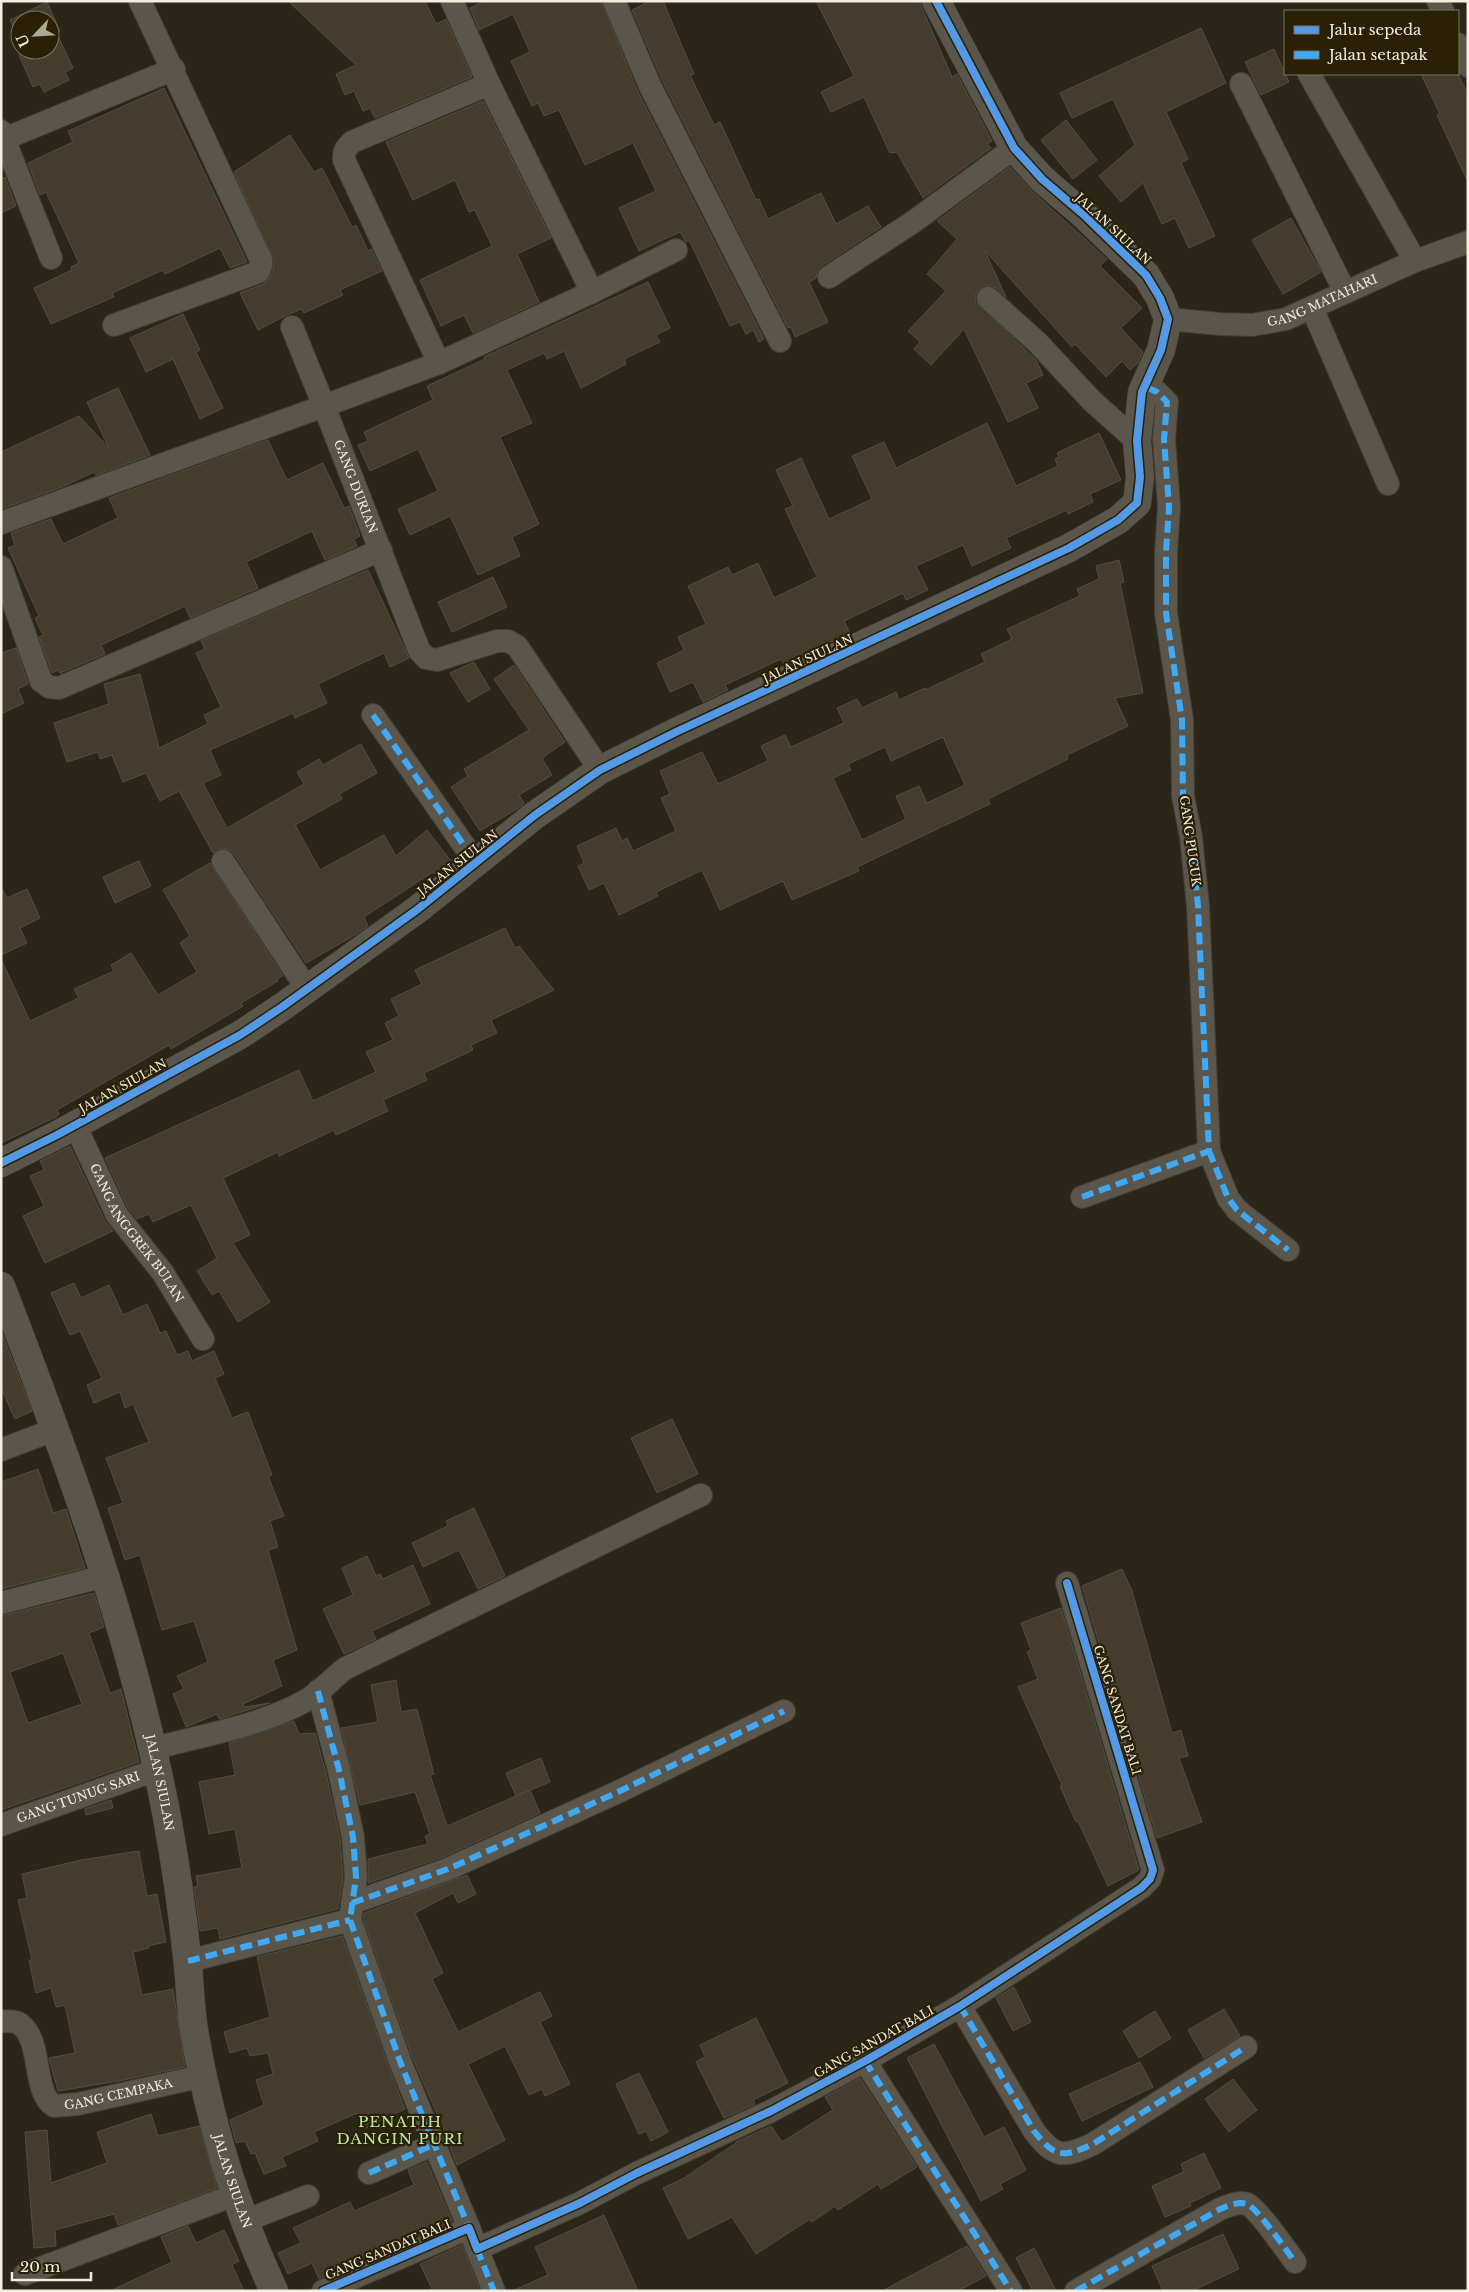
<svg xmlns="http://www.w3.org/2000/svg" width="1469" height="2292" viewBox="0 0 1469 2292" font-family="'Libre Baskerville',serif">
	<style>
		.building { fill: #453c2e; stroke: #534d43; fill-rule: evenodd }
		.lines { fill: none; stroke-linecap: round; stroke-linejoin: round }
		.minor-casing { stroke: #443f35; stroke-width: 24 }
		.tertiary-casing { stroke: #443f35; stroke-width: 29 }
		.minor { stroke: #5a564c; stroke-width: 22 }
		.tertiary { stroke: #5a564c; stroke-width: 28 }
		.quiet { stroke: #3fa9f5; stroke-width: 6; stroke-dasharray: 12 6; stroke-linecap: butt }
		.cycleway-casing { stroke: #292006; stroke-width: 11 }
		.cycleway { stroke: #5399e6; stroke-width: 8 }
		.labels { text-anchor: middle; stroke-width: 4.5; stroke-linejoin: round; paint-order: stroke }
		.street-label { font-size: 12px; fill: #f4eedf; stroke: #292006 }
		.quarter-label { font-size: 15px; letter-spacing: 1px; fill: #c1e7a1; stroke: #292006 }
	</style>
	<rect width="100%" height="100%" fill="#2b2618"/>
	<g class="building">
		<path d="M288 1H425L436 24 446 19 472 77 375 118 370 108 363 111 354 91 345 95 336 74 356 65Z"/>
		<path d="M485 1H601L638 92 764 339 759 342 753 330 746 334 740 322 730 326 689 240 686 242 680 232 639 251 619 208 656 191 633 143 585 165 559 110 544 116 538 103 532 106 511 61 530 52 513 14 479 30 470 8Z"/>
		<path d="M650 1H663L694 74 690 75 714 125 720 122 756 200 759 199 768 219 821 193 836 224 868 206 881 227 822 266 817 272 816 278 809 282 828 322 795 337 791 327 788 328 662 80 632 10Z"/>
		<path d="M816 1H919L952 77 957 74 992 141 987 144 991 148 923 198 897 152 890 153 864 97 831 112 821 92 854 76Z"/>
		<path d="M47 2 60 31 56 32 73 68 65 72 69 80 44 92 40 84 33 87 19 55 25 52 24 50H50V20H20V41L10 20Z"/>
		<path d="M1201 28 1226 83 1166 112 1188 159 1181 163 1215 236 1189 248 1175 218 1162 224 1143 183 1121 202 1099 176 1135 145 1113 99 1072 118 1060 93Z"/>
		<path d="M1274 49 1289 82 1261 95 1245 62Z"/>
		<path d="M1421 74H1458L1468 95V182L1437 115 1440 114Z"/>
		<path d="M164 88 247 262 230 268 220 248 165 274 163 270 112 293 114 297 51 324 34 288 72 270 71 267 79 263 46 192 40 195 28 163 73 142 68 131Z"/>
		<path d="M483 101 551 238 517 254 539 302 473 333 464 315 441 326 420 280 492 246 475 210 469 212 455 180 413 200 386 142Z"/>
		<path d="M1066 120 1097 160 1073 179 1041 140Z"/>
		<path d="M290 135 314 172 322 168 352 227 356 225 368 251 371 249 382 271 340 290 343 295 304 313 302 309 287 315 258 330 240 293 263 284 269 278 273 271 274 260 234 172Z"/>
		<path d="M1010 167 1032 191 1107 259 1100 266 1142 308 1121 328 1143 352 1138 363 1130 370 1122 361 1106 377 1075 344 1072 347 985 251 1006 297 996 288 984 285 978 290 975 296 976 302 1036 360 1043 375 1026 383 1038 408 1008 422 964 329 931 365 914 349 920 342 908 331 946 291 927 274 957 239 937 221Z"/>
		<path d="M5 177 16 206 1 213V179Z"/>
		<path d="M1291 218 1321 272 1283 294 1252 240Z"/>
		<path d="M648 282 670 328 656 335 660 342 624 359 626 364 581 388 564 351 547 359 544 353 507 370 532 423 500 437 539 524 512 537 520 556 478 575 450 516 410 535 398 509 438 491 418 449 370 471 358 445 368 441 364 432 433 400 427 386 485 359 484 357Z"/>
		<path d="M183 314 200 350 196 352 223 408 200 419 173 359 146 372 130 338Z"/>
		<path d="M118 388 150 455 96 475 94 472 62 487 1 509V452L79 416 109 448 87 402Z"/>
		<path d="M987 423 1016 486 1058 466 1055 459 1059 457 1057 453 1099 433 1121 480 1090 494 1093 502 1068 514 1067 510 1006 538 1011 548 972 566 963 545 916 566 928 590 906 600 903 593 844 621 850 633 784 664 781 659 725 685 728 690 703 702 693 682 670 692 657 663 684 650 678 637 706 624 688 586 728 567 732 575 758 563 774 598 817 577 785 509 793 506 776 470 801 458 829 519 872 499 852 456 884 442 896 468Z"/>
		<path d="M268 440 287 480 323 463 344 508 349 506 360 536 354 539 357 546 325 560 312 531 246 562 258 588 190 618 185 606 101 645 105 654 60 673 59 670 52 673 39 637 43 635 35 618 39 616 8 548 15 545 11 533 51 519 63 544 118 518 109 498Z"/>
		<path d="M1119 560 1124 582 1120 583 1143 693 1115 698 1128 726 1067 755 1068 759 988 799 990 804 857 867 859 871 792 900 783 881 720 910 702 870 656 892 658 896 619 915 604 883 589 890 578 866 584 863 577 846 616 828 622 841 627 838 633 851 676 831 661 798 670 794 660 771 702 752 718 784 768 761 761 746 785 735 791 747 844 723 837 708 857 699 862 708 896 692 899 700 925 688V690L985 662 981 654 1012 639 1007 629 1080 596 1077 589 1099 579 1096 566ZM943 737 965 785 927 803 919 786 896 796 906 819 862 840 833 778 851 770 848 764 885 747 891 761Z"/>
		<path d="M368 570 409 658 390 667 384 653 318 684 327 703 295 718 293 713 210 750 221 775 203 783 227 828 304 784 297 772 319 759 323 765 361 744 377 773 339 794 342 799 295 825 320 870 384 835 396 856 427 830 451 861 435 874 433 872 364 917 368 926 355 935 306 963 234 854 229 850 223 848 213 853 179 791 160 801 146 773 123 782 112 755 100 759 98 752 67 762 54 723 109 704 104 684 140 674 159 748 208 724 204 715 221 707 196 653 205 649 201 641Z"/>
		<path d="M493 577 507 607 452 632 438 602Z"/>
		<path d="M16 648 28 684 18 689 24 703 1 714V653Z"/>
		<path d="M474 662 490 689 468 702 450 673Z"/>
		<path d="M514 665 565 742 542 758 552 775 519 795 524 803 522 806 480 831 451 787 468 776 464 769 529 730 494 679Z"/>
		<path d="M139 861 151 886 115 903 103 877Z"/>
		<path d="M210 863 283 976 277 979 278 981 241 1003 243 1006 171 1049 169 1045 57 1110 59 1114 56 1117 1 1143V959L30 1021 79 998 74 989 114 971 111 965 131 953 158 995 197 972 180 943 190 936 163 890Z"/>
		<path d="M1 887 7 898 27 889 40 918 20 928 27 943 1 955Z"/>
		<path d="M505 928 515 948 519 946 554 990 491 1020 497 1033 471 1045 473 1050 424 1073 427 1080 383 1100 388 1111 336 1135 334 1130 279 1156 278 1152 223 1178 250 1235 233 1243 270 1302 238 1322 219 1291 212 1295 197 1271 217 1258 191 1205 153 1222 149 1214 137 1219 128 1208 105 1158 299 1070 313 1101 376 1072 366 1052 393 1040 385 1023 399 1016 391 999 422 984 415 970Z"/>
		<path d="M70 1146 105 1221 113 1231 45 1263 23 1216 44 1206 30 1176 44 1170 40 1161Z"/>
		<path d="M74 1283 81 1298 109 1285 123 1315 147 1304 160 1333 166 1331 177 1355 188 1351 192 1361 214 1351 224 1374 215 1378 232 1418 248 1412 272 1475 268 1476 284 1516 270 1521 278 1547 268 1550 297 1650 273 1660 282 1686 243 1704 244 1707 270 1703 219 1719 217 1714 186 1727 173 1694 184 1689 177 1676 208 1662 194 1621 162 1630 140 1555 125 1560 108 1508 123 1503 106 1458 149 1442 133 1404 125 1408 120 1392 94 1403 87 1385 102 1378 80 1331 70 1335 51 1293Z"/>
		<path d="M1 1330 32 1411 15 1419 1 1388Z"/>
		<path d="M672 1419 698 1474 657 1493 631 1438Z"/>
		<path d="M38 1469 53 1513 66 1509 85 1568 1 1589V1482Z"/>
		<path d="M474 1508 505 1576 478 1589 459 1550 423 1567 412 1543 448 1526 446 1521Z"/>
		<path d="M367 1556 376 1576 380 1574 383 1579 413 1565 430 1604 372 1631 376 1639 344 1654 323 1609 353 1595 342 1568Z"/>
		<path d="M1122 1569 1132 1591 1172 1733 1181 1730 1188 1756 1179 1758 1202 1822 1157 1838 1082 1586Z"/>
		<path d="M94 1593 104 1627 89 1633 110 1693 121 1689 139 1762 1 1810V1616ZM63 1653 82 1704 28 1723 10 1672Z"/>
		<path d="M1061 1608 1139 1870 1108 1886 1078 1821 1076 1822 1060 1786 1062 1785 1018 1687 1038 1679 1027 1652 1031 1650 1021 1623Z"/>
		<path d="M396 1680 401 1712 417 1709 434 1774 430 1775 447 1826 530 1790 540 1813 443 1857 368 1883V1859L428 1844 425 1836 430 1834 415 1792 360 1805 341 1728 378 1722 371 1685Z"/>
		<path d="M294 1721 299 1734 315 1733 326 1773 340 1839 343 1877 338 1909 220 1939 218 1928 200 1931 194 1887 198 1886 196 1876 242 1868 235 1829 209 1834 199 1782 235 1775 229 1743Z"/>
		<path d="M541 1758 550 1782 516 1796 506 1773Z"/>
		<path d="M111 1800 113 1808 86 1815 85 1809Z"/>
		<path d="M139 1851 147 1896 157 1894 166 1942 148 1946 149 1948 133 1952 142 1995 173 1989 185 2067 119 2081 58 2091 49 2058 75 2053 65 2005 56 2007 51 1988 36 1993 29 1960H32L18 1900 27 1898 22 1874 81 1860Z"/>
		<path d="M467 1875 476 1894 458 1903 453 1893 415 1913 443 1973 432 1979 458 2032 540 1992 552 2016 540 2022 570 2084 545 2096 542 2089 529 2095 505 2046 468 2064 505 2140 457 2165 450 2147 451 2146 413 2059 363 1919 364 1913Z"/>
		<path d="M342 1936 389 2068 405 2109 364 2129 357 2113 314 2132 318 2141 282 2157 286 2166 264 2174 255 2153 251 2154 245 2141 236 2143 230 2120 264 2105 256 2080 273 2074 268 2053 250 2056 247 2048 230 2053 224 2032 270 2017 257 1957Z"/>
		<path d="M1014 1987 1031 2022 1013 2031 996 1998Z"/>
		<path d="M1224 2009 1240 2036 1204 2058 1188 2030Z"/>
		<path d="M1155 2011 1171 2038 1139 2058 1123 2031Z"/>
		<path d="M756 2018 788 2083 753 2100 755 2104 724 2118 696 2062 705 2057 700 2045Z"/>
		<path d="M934 2044 984 2137 1004 2127 1026 2170 1000 2184 1003 2189 981 2201 907 2058Z"/>
		<path d="M1140 2062 1153 2087 1082 2121 1069 2094Z"/>
		<path d="M639 2073 668 2132 651 2141 646 2131 639 2134 616 2084Z"/>
		<path d="M860 2078 917 2167 881 2189 878 2184 838 2210 835 2206 812 2222 810 2219 756 2254 732 2217 688 2239 663 2188 684 2178 736 2143V2142L771 2126 782 2142 833 2110 825 2097Z"/>
		<path d="M1233 2079 1257 2110 1229 2132 1205 2099Z"/>
		<path d="M151 2114 158 2136 199 2126 217 2188 118 2225 114 2214 55 2230 56 2246 34 2248 25 2132 47 2130 51 2183 107 2163 97 2132Z"/>
		<path d="M1204 2153 1221 2188 1190 2203 1191 2206 1165 2217 1152 2186 1184 2172 1181 2164Z"/>
		<path d="M427 2162 452 2221 319 2279 312 2263 288 2274 278 2253 301 2243 293 2228 350 2202 354 2211 414 2185 408 2170Z"/>
		<path d="M604 2215 638 2291H512L548 2275 535 2247Z"/>
		<path d="M188 2226 196 2243 224 2230 239 2261 232 2265 244 2291H110L172 2262 161 2237Z"/>
		<path d="M1223 2234 1239 2269 1192 2291H1163L1152 2266Z"/>
		<path d="M462 2245 480 2291H433L420 2264Z"/>
		<path d="M967 2246 986 2276 958 2291H882Z"/>
		<path d="M1034 2248 1056 2291H1033L1016 2258Z"/>
	</g>
	<g class="lines">
		<g class="minor-casing">
			<g id="minor">
				<path d="M614 1 650 86 780 341"/>
				<path d="M1438 1 1443 11"/>
				<path d="M1458 44 1468 66"/>
				<path d="M1309 74 1415 261"/>
				<path d="M1241 84 1345 292"/>
				<path d="M1 131 4 139 174 69"/>
				<path d="M1 141 4 139 51 258"/>
				<path d="M829 277 913 222 1014 148"/>
				<path d="M592 292 676 250"/>
				<path d="M988 298 1038 343 1092 401 1137 441"/>
				<path d="M1312 308 1388 484"/>
				<path id="s1" d="M1168 319 1220 324 1252 325 1286 319 1415 261 1468 242"/>
				<path d="M114 325 258 272 261 266V260L140 1"/>
				<path d="M292 327 324 406 439 363 592 292 489 84 452 1"/>
				<path d="M439 363 344 160C343 151 346 148 352 142L489 84"/>
				<path id="s2" d="M1 523 324 406 419 650 426 658 437 660 497 641H508L517 646 600 770"/>
				<path d="M1 567 41 681 49 687 59 688 381 550"/>
				<path d="M373 715 477 864"/>
				<path d="M223 861 307 989"/>
				<path id="s3" d="M75 1125 117 1215 163 1273 203 1339"/>
				<path d="M1209 1151 1228 1198 1237 1210 1288 1250"/>
				<path d="M1082 1197 1209 1151 1198 906 1191 837 1183 796 1182 720 1166 613V552L1169 507 1164 439 1167 402 1157 392 1144 386"/>
				<path d="M1 1450 56 1429"/>
				<path d="M1 1603 105 1576"/>
				<path d="M318 1691 339 1770 353 1837 356 1877 350 1920 401 2064 469 2228"/>
				<path d="M152 1749C202 1735 258 1727 305 1701 320 1693 332 1678 346 1668L701 1495"/>
				<path id="s4" d="M1 1825 156 1770"/>
				<path d="M352 1903 448 1869 618 1792 784 1711"/>
				<path d="M188 1961 350 1920"/>
				<path d="M960 2006 1034 2131C1055 2158 1063 2158 1093 2144L1246 2047"/>
				<path id="s5" d="M1 2021C8 2022 15 2020 20 2024 43 2041 32 2092 54 2106L78 2104 203 2076"/>
				<path d="M865 2061 1011 2291"/>
				<path d="M369 2173 435 2144"/>
				<path d="M245 2221 308 2196"/>
				<path d="M477 2249 494 2291"/>
				<path d="M25 2274 237 2194"/>
				<path d="M323 2291 469 2228 477 2249 580 2203 637 2173 771 2111 865 2061 960 2006 1141 1888 1150 1879 1153 1870 1067 1583"/>
				<path d="M1076 2291 1220 2209C1228 2206 1238 2201 1247 2204 1257 2208 1287 2251 1295 2262"/>
			</g>
		</g>
		<g class="tertiary-casing">
			<g id="tertiary">
				<path d="M1 1163 57 1135 240 1035 282 1007 418 909 535 815 600 770 676 732 1069 548 1118 520 1137 503 1140 477 1137 441 1142 392 1161 350 1168 319 1160 298 1146 275 1084 215 1042 179 1014 148 936 1"/>
				<path id="s6" d="M1 1286C67 1457 131 1631 166 1812 175 1860 182 1908 187 1957 190 1981 190 2006 194 2030 209 2119 236 2209 274 2291"/>
			</g>
		</g>
		<use href="#minor" class="minor"/>
		<use href="#tertiary" class="tertiary"/>
		<g class="quiet">
			<path d="M373 715 477 864"/>
			<path d="M1209 1151 1228 1198 1237 1210 1288 1250"/>
			<path d="M1082 1197 1209 1151 1198 906 1191 837 1183 796 1182 720 1166 613V552L1169 507 1164 439 1167 402 1157 392 1144 386"/>
			<path d="M318 1691 339 1770 353 1837 356 1877 350 1920 401 2064 469 2228"/>
			<path d="M352 1903 448 1869 618 1792 784 1711"/>
			<path d="M188 1961 350 1920"/>
			<path d="M960 2006 1034 2131C1055 2158 1063 2158 1093 2144L1246 2047"/>
			<path d="M865 2061 1011 2291"/>
			<path d="M369 2173 435 2144"/>
			<path d="M477 2249 494 2291"/>
			<path d="M1076 2291 1220 2209C1228 2206 1238 2201 1247 2204 1257 2208 1287 2251 1295 2262"/>
		</g>
		<g class="cycleway-casing">
			<g id="cycleway">
				<path d="M1 1163 57 1135 240 1035 282 1007 418 909 535 815 600 770 676 732 1069 548 1118 520 1137 503 1140 477 1137 441 1142 392 1161 350 1168 319 1160 298 1146 275 1084 215 1042 179 1014 148 936 1"/>
				<path d="M323 2291 469 2228 477 2249 580 2203 637 2173 771 2111 865 2061 960 2006 1141 1888 1150 1879 1153 1870 1067 1583"/>
			</g>
		</g>
		<use href="#cycleway" class="cycleway"/>
	</g>
	<g class="labels">
		<g class="street-label">
			<text transform="translate(1113 229) rotate(43)" y="4">JALAN SIULAN</text>
			<text dy="4" stroke="none"><textPath href="#s1" startOffset="159">GANG MATAHARI</textPath></text>
			<text dy="4" stroke="none"><textPath href="#s2" startOffset="430">GANG DURIAN</textPath></text>
			<text transform="translate(808 659) rotate(-25)" y="4">JALAN SIULAN</text>
			<text transform="translate(1190 841) rotate(82)" y="4">GANG PUCUK</text>
			<text transform="translate(458 863) rotate(-38)" y="4">JALAN SIULAN</text>
			<text transform="translate(123 1086) rotate(-29)" y="4">JALAN SIULAN</text>
			<text dy="4" stroke="none"><textPath href="#s3" startOffset="125">GANG ANGGREK BULAN</textPath></text>
			<text transform="translate(1117 1710) rotate(73)" y="4">GANG SANDAT BALI</text>
			<text dy="4" stroke="none"><textPath href="#s6" startOffset="522">JALAN SIULAN</textPath></text>
			<text dy="4" stroke="none"><textPath href="#s4" startOffset="82">GANG TUNUG SARI</textPath></text>
			<text transform="translate(874 2042) rotate(-29)" y="4">GANG SANDAT BALI</text>
			<text dy="4" stroke="none"><textPath href="#s5" startOffset="176">GANG CEMPAKA</textPath></text>
			<text dy="4" stroke="none"><textPath href="#s6" startOffset="928">JALAN SIULAN</textPath></text>
			<text transform="translate(388 2250) rotate(-23)" y="4">GANG SANDAT BALI</text>
		</g>
		<g class="quarter-label">
			<text x="400" y="2127">PENATIH<tspan x="400" dy="17">DANGIN PURI</tspan></text>
		</g>
	</g>
	<rect width="1469" height="2292" fill="none" stroke="#f4eedf" stroke-width="5"/>
	<rect x="1284" y="10" width="175" height="65" fill="#292006" stroke="#7a725d"/>
	<rect x="1294" y="26" width="25" height="8" fill="#5399e6" stroke="#7a725d"/>
	<text x="1329" y="35" font-size="15" fill="#f4eedf">Jalur sepeda</text>
	<rect x="1294" y="51" width="25" height="8" fill="#3fa9f5" stroke="#7a725d"/>
	<text x="1329" y="60" font-size="15" fill="#f4eedf">Jalan setapak</text>
	<g transform="translate(35 35) rotate(245)"><circle r="24" fill="#292006" stroke="#7a725d"/>
	<path d="M0-4L9 19L0 12L-9 19Z" fill="#aea899"/>
	<text y="-8" font-size="14" font-weight="bold" text-anchor="middle" fill="#f4eedf">U</text>
	</g>
	<path d="M12 2272v8h79v-8" fill="none" stroke="#f4eedf" stroke-width="2.5"/>
	<text x="20" y="2272" font-size="15" fill="#f4eedf" stroke="#292006" stroke-width="4" paint-order="stroke">20 m</text>
</svg>
